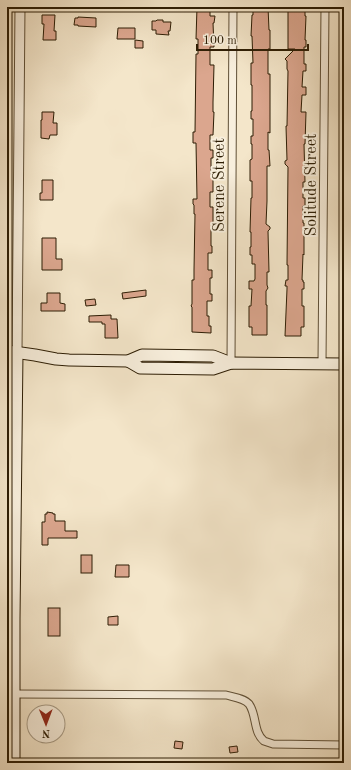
<svg xmlns="http://www.w3.org/2000/svg" width="351" height="770" viewBox="0 0 351 770" font-family="'Old Standard TT',serif">
	<style>
		.building { fill: #dba68e; stroke: #2d1d04 }
		.lines { fill: none; stroke-linecap: round; stroke-linejoin: round }
		.minor-casing { stroke: #5f4f36; stroke-width: 9 }
		.tertiary-casing { stroke: #5f4f36; stroke-width: 11 }
		.secondary-casing { stroke: #2d1d04; stroke-width: 13 }
		.minor { stroke: #f8efdd; stroke-width: 7 }
		.tertiary { stroke: #f8efdd; stroke-width: 9 }
		.secondary { stroke: #f8efdd; stroke-width: 11 }
		.labels { text-anchor: middle; stroke-width: 4; stroke-linejoin: round; paint-order: stroke }
		.street-label { font-size: 16px; fill: #2d1d04; stroke: #f8efdd }
	</style>
	<rect width="100%" height="100%" fill="#f4e6ca"/>
	<filter id="stains"><feTurbulence type="fractalNoise" baseFrequency=".005" numOctaves="4"/><feColorMatrix values="0 0 0 0 .2 0 0 0 0 .09 0 0 0 0 .02 0 0 0 .5 -.17"/></filter>
	<radialGradient id="worn" r=".72"><stop offset=".6" stop-color="#630" stop-opacity="0"/><stop offset="1" stop-color="#630" stop-opacity=".3"/></radialGradient>
	<g class="building">
		<path d="M197 7H210V16H215L214 23H213L214 47H210V65H214L213 102V112H214L213 135H210V150H213V158H211V176H213V192H210V207H213V229H211V246H212V253H208V270H212V278H210V294H212V301H207V316H209V326H211V333L192 332V307L191 306 192 304V280H194V270L195 214H194V205L193 204V199H197L196 143H193V132H195L196 54H198V39H196Z"/>
		<path d="M253 7H268L269 30H270V49H268V74H270V133L268 132V150H269L270 166H267V201L266 224 270 227V229L268 231 269 272H267V285L268 288 266 291V305H267V335H252V327H249V306H251L252 289H249V281H254L255 279V264H252V255H250V247H251V232H250L251 198H252V181H250V160L252 159V144H251V136H253V119H251V111H252V85H251V63H253L252 36H251L252 15H253Z"/>
		<path d="M288 7H305V16H306L305 40H306V47H304V64H306V71H303L302 87H306V95H302L301 112H306L305 144H304L305 182H303V198H305V206H303V223H304V255L303 254 302 280H303V282H304V289H302V306H304V327H301V336H285L287 289V286H285L286 280H288V265H287L288 167 285 164V161L287 160 286 126H287L288 71 287 69V61L285 59 295 49H288Z"/>
		<path d="M42 15H55L54 31H56V40H43L44 24H42Z"/>
		<path d="M78 17 96 18V27L78 26V25H74L75 18H78Z"/>
		<path d="M157 20H163V22H171L170 31H168L169 35 156 34V30H152V21H156Z"/>
		<path d="M118 28H135V39H117Z"/>
		<path d="M135 40 143 41V48H135Z"/>
		<path d="M42 112H54L53 123H57V135H50L49 139 41 138V120H42Z"/>
		<path d="M42 180H53V200H40V193H42Z"/>
		<path d="M42 238H56V259H62V270H42Z"/>
		<path d="M146 290V296L123 299 122 293Z"/>
		<path d="M47 293H60V303L65 304V311H41V303H47Z"/>
		<path d="M95 299 96 305 86 306 85 300Z"/>
		<path d="M111 315V319H117L118 338H105V324H102V322H89V316Z"/>
		<path d="M47 512 53 513V514H55V521H65V531H77V538H48V545H42V522H45V514H47Z"/>
		<rect x="81" y="555" width="11" height="18"/>
		<path d="M116 565H129V577H115Z"/>
		<rect x="48" y="608" width="12" height="28"/>
		<path d="M118 616V625H108V617Z"/>
		<path d="M175 741 183 742 182 749 174 748Z"/>
		<path d="M237 746 238 752 230 753 229 747Z"/>
	</g>
	<g class="lines">
		<g class="minor-casing">
			<g id="minor">
				<path d="M231 363 233 7"/>
				<path d="M322 363 325 7"/>
				<path d="M14 694 226 695C233 697 244 698 249 704 257 715 253 732 264 741 267 742 270 743 273 744L344 745"/>
			</g>
		</g>
		<g class="tertiary-casing">
			<path id="tertiary" d="M17 352 20 7"/>
		</g>
		<g class="secondary-casing">
			<g id="secondary">
				<path d="M7 351 35 355 56 359 69 360 128 361 142 355 213 356 231 363"/>
				<path d="M128 361 140 368 213 369 231 363 344 364"/>
				<path d="M14 763V619L17 352"/>
			</g>
		</g>
		<use href="#minor" class="minor"/>
		<use href="#tertiary" class="tertiary"/>
		<use href="#secondary" class="secondary"/>
	</g>
	<g class="labels">
		<g class="street-label">
			<text transform="translate(218 185) rotate(-90)" y="6">Serene Street</text>
			<text transform="translate(310 185) rotate(-90)" y="6">Solitude Street</text>
		</g>
	</g>
	<rect width="351" height="770" fill="none" stroke="#f4e6ca" stroke-width="24"/>
	<rect x="8" y="8" width="335" height="754" fill="none" stroke="#2d1d04" stroke-width="2"/>
	<rect x="12" y="12" width="327" height="746" fill="none" stroke="#2d1d04"/>
	<g transform="translate(46 724) rotate(179)"><circle r="19" fill="#f8efdd" stroke="#a79b86"/>
	<path d="M0-3L7 15L0 10L-7 15Z" fill="#8f2418"/>
	<text y="-6" font-size="11" font-weight="bold" text-anchor="middle" fill="#2d1d04">N</text>
	</g>
	<path d="M197 44v6h111v-6" fill="none" stroke="#2d1d04" stroke-width="2"/>
	<text x="203" y="44" font-size="12" fill="#2d1d04" stroke="#f8efdd" stroke-width="3" paint-order="stroke">100 m</text>
	<rect width="100%" height="100%" filter="url(#stains)"/>
	<rect width="100%" height="100%" fill="url(#worn)"/>
</svg>
